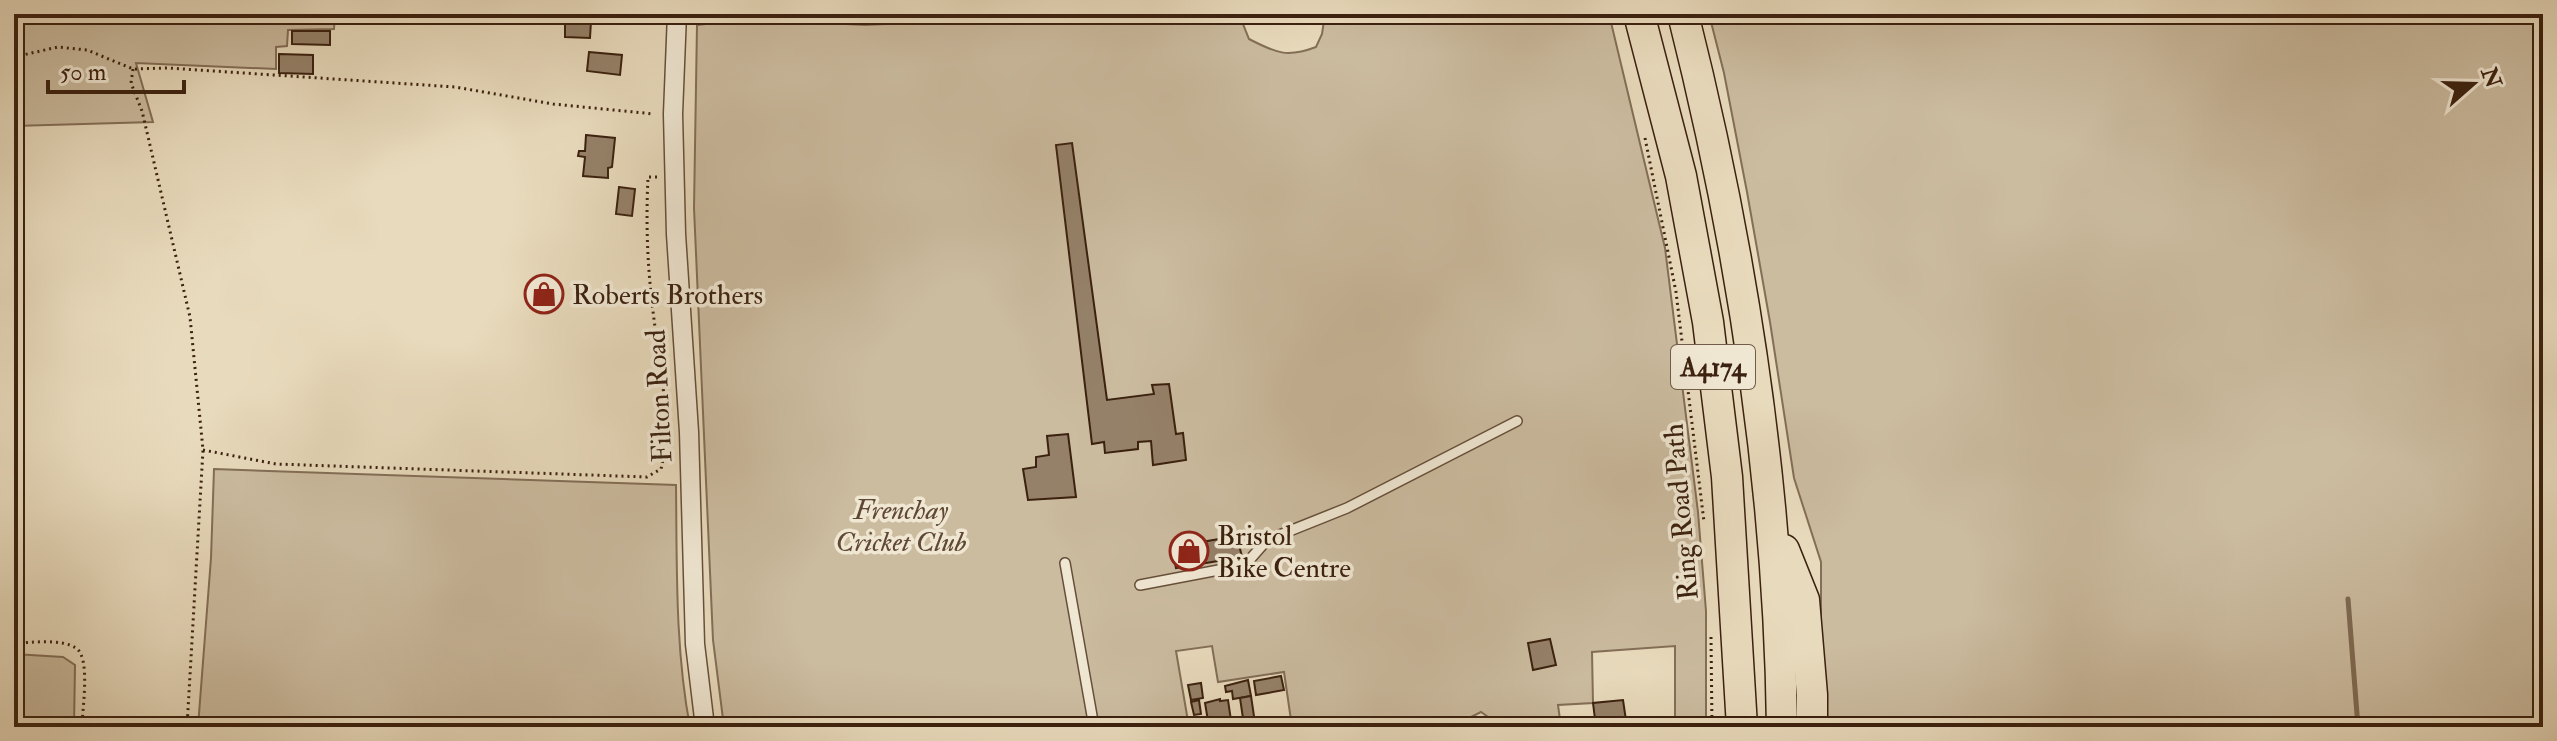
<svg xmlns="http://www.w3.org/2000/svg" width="2557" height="741" viewBox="0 0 2557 741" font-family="'IM FELL Double Pica',serif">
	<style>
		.green { fill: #cbbb9f; stroke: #836e57; stroke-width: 2 }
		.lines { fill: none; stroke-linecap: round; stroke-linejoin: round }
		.stream { stroke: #7f6a53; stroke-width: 5 }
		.building { fill: #958169; stroke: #3b210f; stroke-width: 2 }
		.service-casing { stroke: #664f3a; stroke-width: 12 }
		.minor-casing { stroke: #664f3a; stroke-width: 21 }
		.primary-casing { stroke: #3b210f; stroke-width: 33 }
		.path { stroke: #3b210f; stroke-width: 3; stroke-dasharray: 2 4; stroke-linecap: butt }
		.service { stroke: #f0e7d3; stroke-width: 9 }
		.minor { stroke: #f0e7d3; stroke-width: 18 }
		.primary { stroke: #e8dabc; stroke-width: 30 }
		.labels { text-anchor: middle; stroke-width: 7; stroke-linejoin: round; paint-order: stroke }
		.shield { fill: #f0e7d3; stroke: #715c4a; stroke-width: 2 }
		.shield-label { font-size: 26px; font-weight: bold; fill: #3b210f }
		.poi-label { font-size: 28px; fill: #3b210f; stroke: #f0e7d3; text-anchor: start }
		.street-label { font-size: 28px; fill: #3b210f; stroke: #f0e7d3 }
		.park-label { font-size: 28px; font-style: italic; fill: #5f4833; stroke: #f0e7d3 }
	</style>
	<rect width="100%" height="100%" fill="#e8dabc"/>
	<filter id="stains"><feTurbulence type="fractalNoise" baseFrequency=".0025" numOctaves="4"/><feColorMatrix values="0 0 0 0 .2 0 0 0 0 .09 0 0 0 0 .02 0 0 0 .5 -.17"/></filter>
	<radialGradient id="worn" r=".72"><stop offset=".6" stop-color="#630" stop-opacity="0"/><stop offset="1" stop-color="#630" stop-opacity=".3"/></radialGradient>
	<g class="green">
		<path d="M14 14H335L334 29 288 30 287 46 276 47V69L136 63 153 122 14 126Z"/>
		<path d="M977 14H1239L1249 39C1276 53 1287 58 1316 47L1322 34 1325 14H1609L1665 248 1698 512 1706 611V727H1675V646L1592 652 1593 703 1558 705 1561 727H1498L1495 722 1481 712 1467 719 1464 727H1292L1284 672 1218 682 1212 646 1176 651 1189 727H724L713 640 694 208 697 25 785 15 806 22 865 25 968 20Z"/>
		<path d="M1709 14H2543V727H1824L1821 662V562L1794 478 1770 322 1747 192 1724 73Z"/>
		<path d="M214 469 676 485C677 566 675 648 690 727H198L211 558Z"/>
		<path d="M14 654 63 657 75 665 74 727H14Z"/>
	</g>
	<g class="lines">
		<path class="stream" d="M2348 599 2358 727"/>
	</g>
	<g class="building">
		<path d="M565 20 591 21 590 38 565 37Z"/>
		<path d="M292 31H330V45L292 44Z"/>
		<path d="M589 52 622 55 620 75 587 71Z"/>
		<path d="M279 54 313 55V74L279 73Z"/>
		<path d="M586 135 615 138 612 167 608 168V178L583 176 585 157 578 156 579 151H585Z"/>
		<path d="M1072 143 1107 400 1154 394 1152 385 1169 384 1176 434 1183 433 1186 460 1153 465 1151 441 1138 442V449L1105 453 1104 442 1092 444 1056 145Z"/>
		<path d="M619 187 635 189 632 216 616 214Z"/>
		<path d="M1068 434 1076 497 1028 500 1023 469 1036 467V457L1049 455 1047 436Z"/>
		<path d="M1237 536 1242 557 1176 568 1172 547Z"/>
		<path d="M1550 639 1556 665 1533 670 1528 643Z"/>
		<path d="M1281 676 1284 690 1256 695 1254 681Z"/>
		<path d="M1248 680 1251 696 1233 699 1232 691 1226 692 1225 686Z"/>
		<path d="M1201 683 1203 698 1191 700 1188 685Z"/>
		<path d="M1251 696 1255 723 1244 725 1240 698Z"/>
		<path d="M1220 699V701L1228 700 1232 727H1209L1205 703Z"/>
		<path d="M1199 700 1201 714 1194 715 1191 702Z"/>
		<path d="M1623 700 1627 727H1596L1593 703Z"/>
	</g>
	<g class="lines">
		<g class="service-casing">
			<g id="service">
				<path d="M1065 563 1094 727"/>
				<path d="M1140 585 1245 565 1267 540 1347 508 1517 421"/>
			</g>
		</g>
		<g class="minor-casing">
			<path id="minor" d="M677 14 673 114 676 234 689 432 695 644 705 727"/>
		</g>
		<g class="primary-casing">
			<g id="primary">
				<path d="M1639 14 1681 176 1708 322 1727 477 1742 727"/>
				<path d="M1683 14C1742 248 1779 485 1782 727"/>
				<path d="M1784 550 1804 600 1812 695V727"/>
			</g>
		</g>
		<g class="path">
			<path d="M14 57 58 47 87 50 133 69 168 68 455 87 553 104 654 114"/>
			<path d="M133 69 131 83 142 111 190 317 203 450 187 727"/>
			<path d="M1645 138 1676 292 1704 522"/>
			<path d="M203 450 276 464 647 477 661 469C673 418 657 353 652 302 647 261 646 218 648 177H658"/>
			<path d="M1711 637 1712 727"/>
			<path d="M14 643C32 643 60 638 76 648 91 658 82 710 82 727"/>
		</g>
		<use href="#service" class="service"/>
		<use href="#minor" class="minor"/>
		<use href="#primary" class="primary"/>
	</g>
	<defs>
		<g id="shop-ring" transform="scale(2)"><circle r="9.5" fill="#f0e7d3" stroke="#8f2418" stroke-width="1.5"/><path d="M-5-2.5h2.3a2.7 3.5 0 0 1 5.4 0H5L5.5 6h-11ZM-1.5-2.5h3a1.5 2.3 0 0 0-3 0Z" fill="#8f2418"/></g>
	</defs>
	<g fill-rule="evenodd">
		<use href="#shop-ring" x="544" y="294"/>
		<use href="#shop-ring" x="1189" y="551"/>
	</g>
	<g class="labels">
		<rect class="shield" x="1671" y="345" width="84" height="44" rx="6"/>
		<g class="shield-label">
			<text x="1713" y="376">A4174</text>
		</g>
		<g class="poi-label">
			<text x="572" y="304">Roberts Brothers</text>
			<text x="1217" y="545">Bristol<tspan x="1217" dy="32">Bike Centre</tspan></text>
		</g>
		<g class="street-label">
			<text transform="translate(658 396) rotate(-93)" y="10">Filton Road</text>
			<text transform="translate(1680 512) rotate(-95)" y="10">Ring Road Path</text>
		</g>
		<g class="park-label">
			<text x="901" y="519">Frenchay<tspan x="901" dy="32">Cricket Club</tspan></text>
		</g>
	</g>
	<rect width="2557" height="741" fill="none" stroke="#e8dabc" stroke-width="48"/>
	<rect x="16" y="16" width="2525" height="709" fill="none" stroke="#3b210f" stroke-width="4"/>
	<rect x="24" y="24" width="2509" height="693" fill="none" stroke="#3b210f" stroke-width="2"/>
	<g transform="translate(2473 84) rotate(70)" stroke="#f0e7d3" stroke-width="6" paint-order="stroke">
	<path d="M0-6L14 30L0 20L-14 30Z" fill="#3b210f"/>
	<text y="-12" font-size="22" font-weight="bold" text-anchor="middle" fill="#3b210f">N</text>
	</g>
	<path d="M48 80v12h136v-12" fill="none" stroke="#3b210f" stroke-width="4"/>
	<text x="60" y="80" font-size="24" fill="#3b210f" stroke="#f0e7d3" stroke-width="6" paint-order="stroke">50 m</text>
	<rect width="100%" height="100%" filter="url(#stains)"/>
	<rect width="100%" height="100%" fill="url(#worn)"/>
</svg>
